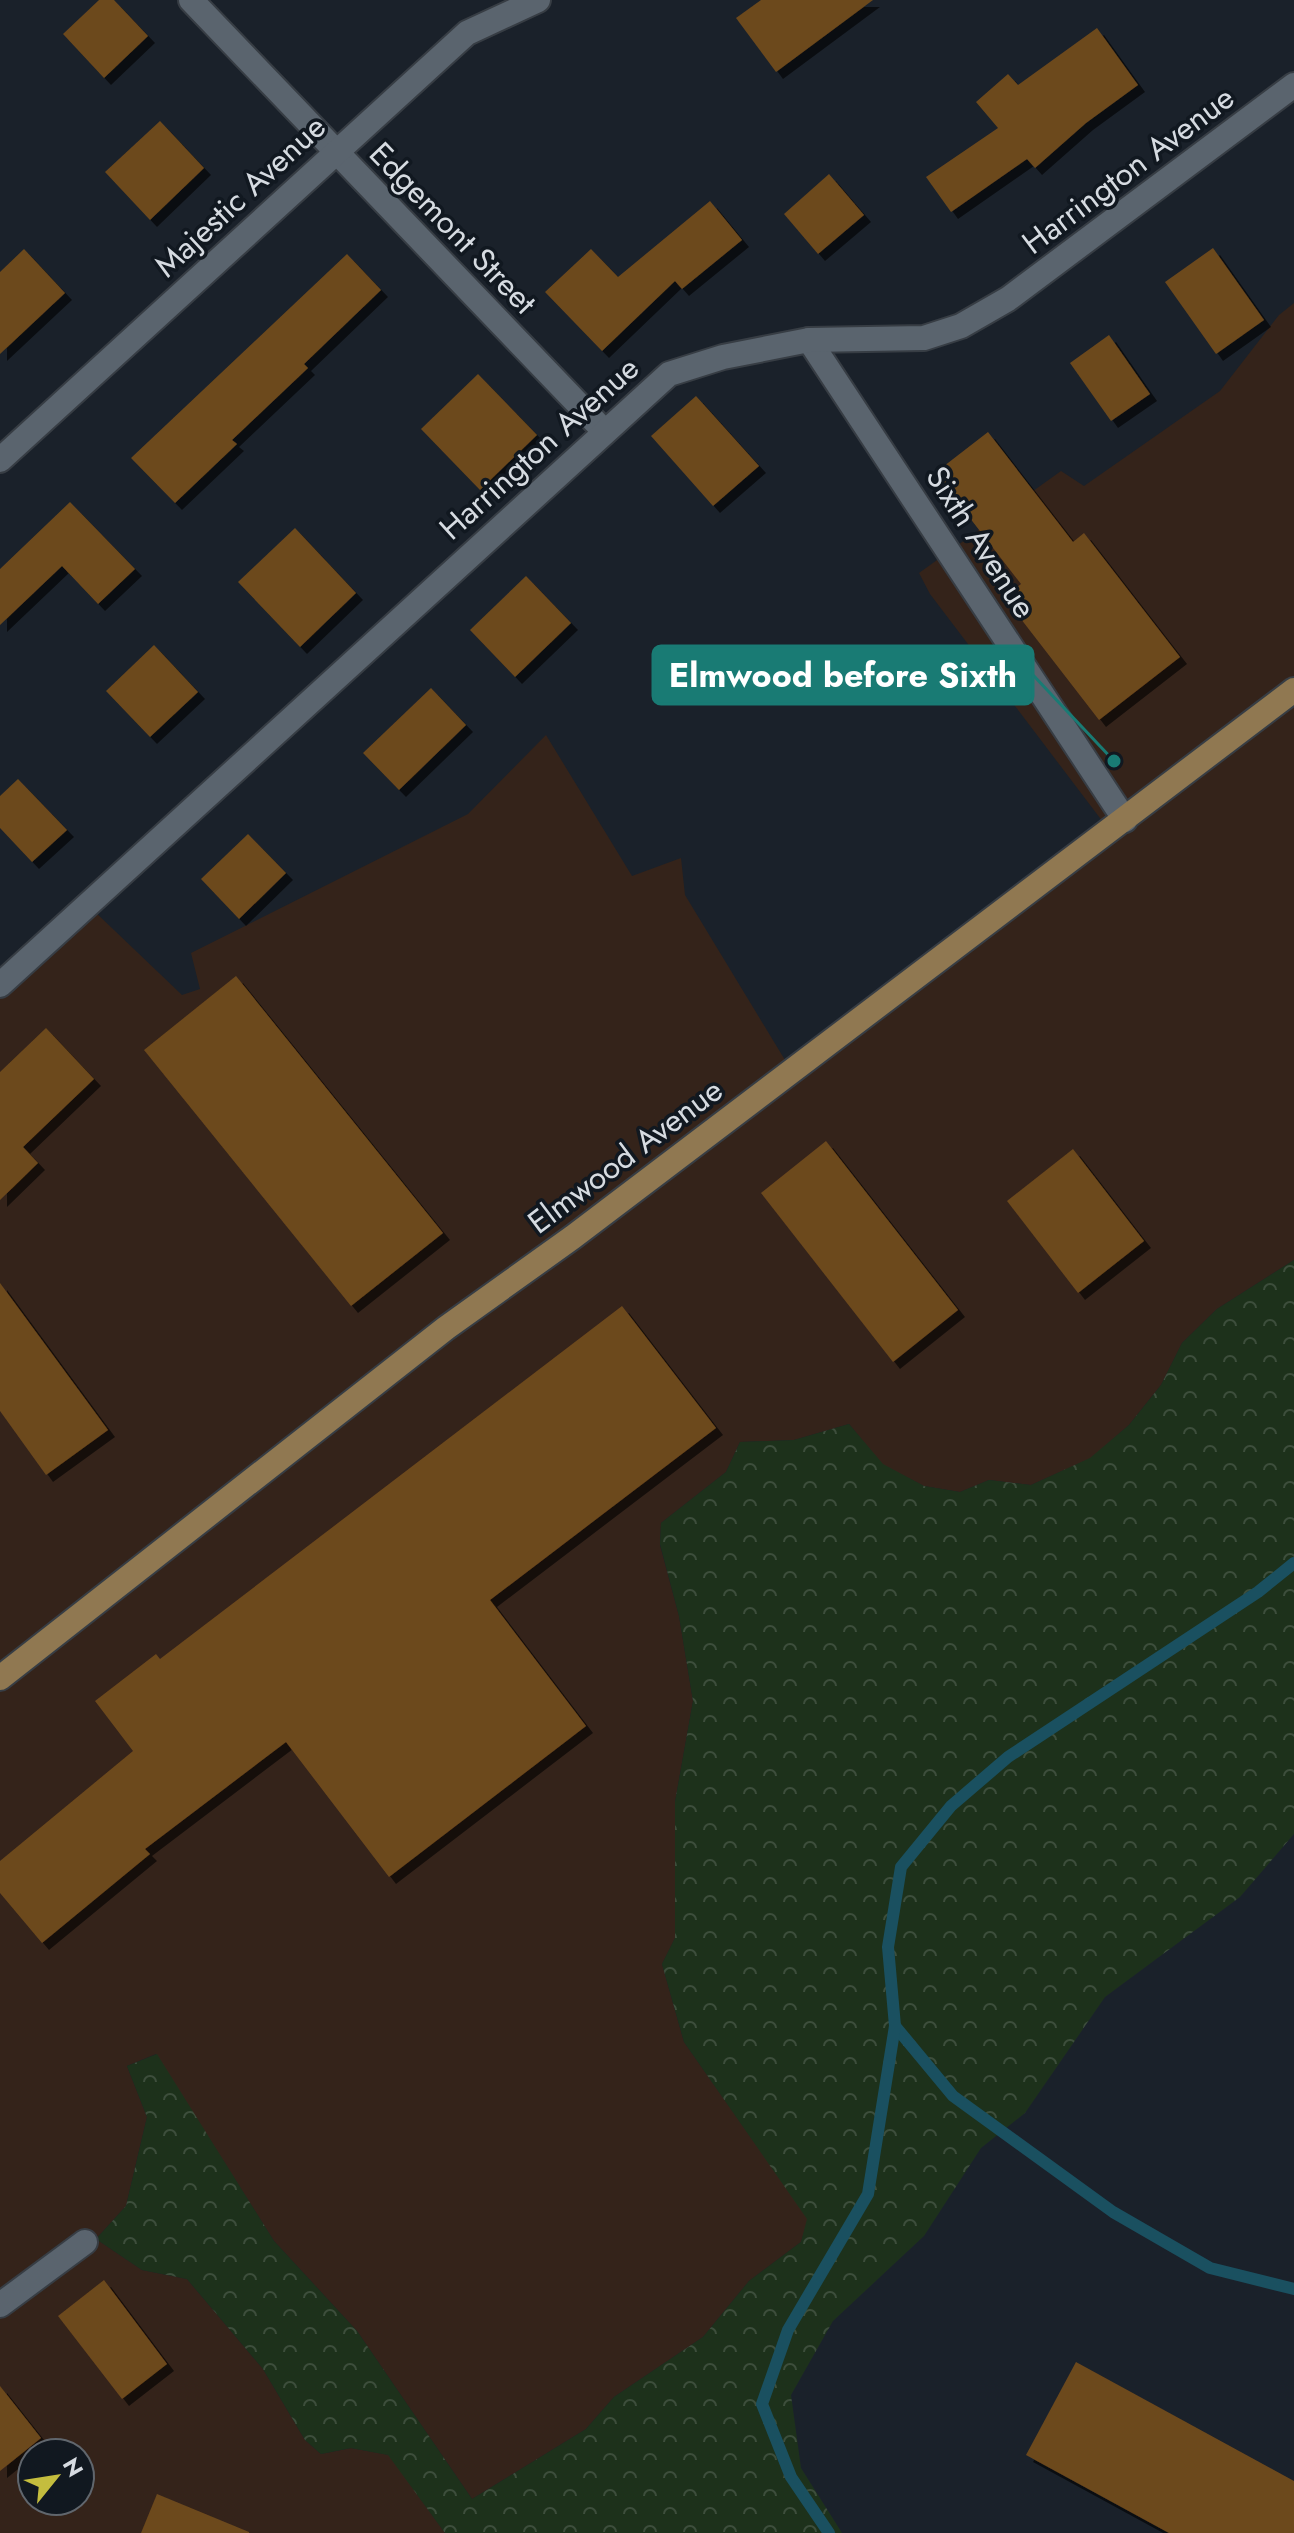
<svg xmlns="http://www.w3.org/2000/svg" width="1294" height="2533" viewBox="0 0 1294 2533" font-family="Jost,sans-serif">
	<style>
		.commercial { fill: #34231a; fill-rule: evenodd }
		.forest { fill: url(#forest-crowns) }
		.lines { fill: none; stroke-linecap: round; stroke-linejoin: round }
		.stream { stroke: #1a5060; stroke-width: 12 }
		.building { fill: #6c481c; filter: url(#shadow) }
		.street-casing { stroke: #373d44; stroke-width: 28 }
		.primary-casing { stroke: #373d44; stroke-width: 28 }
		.street { stroke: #5a646e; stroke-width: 24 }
		.primary { stroke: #907851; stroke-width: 24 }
		.labels { text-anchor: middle; stroke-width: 7; stroke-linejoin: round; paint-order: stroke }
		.street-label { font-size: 32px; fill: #d6dbe1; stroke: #111820 }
		.leader { fill: none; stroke: #197b74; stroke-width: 3 }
		.callout-dot { fill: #197b74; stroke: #111820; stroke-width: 3 }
		.callout { fill: #197b74; stroke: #197b74; stroke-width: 3 }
		.callout-label { font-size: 34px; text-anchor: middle; font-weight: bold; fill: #fff }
	</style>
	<defs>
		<pattern id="forest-crowns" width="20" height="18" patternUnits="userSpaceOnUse" patternTransform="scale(2)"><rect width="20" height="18" fill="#1d311b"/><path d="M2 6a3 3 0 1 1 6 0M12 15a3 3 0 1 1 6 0" fill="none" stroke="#3d4e3c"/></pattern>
		<filter id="shadow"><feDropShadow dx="7" dy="7" stdDeviation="0" flood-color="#0009"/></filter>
	</defs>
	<rect width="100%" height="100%" fill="#1a212a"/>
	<path class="commercial" d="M1294 303V1260L1217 1309 1182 1343 1161 1385 1129 1425 1091 1458 1031 1485 989 1480 960 1492 924 1486 883 1465 849 1424 794 1440 740 1442 726 1472 661 1523 660 1545 679 1616 693 1701 675 1802V1938L662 1964 684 2042 808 2219 801 2242 749 2281 703 2337 614 2397 586 2429 472 2499 357 2331 274 2241 156 2054 127 2066 147 2117 126 2206 96 2239 142 2270 187 2279 263 2369 305 2440 321 2454 351 2448 389 2455 445 2533H0V990L92 909 182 995 200 989 191 953 468 814 546 735 632 876 681 858 685 895 788 1065 1106 826 930 594 919 573 1061 471 1084 486 1220 391 1279 315ZM32 2453H80V2501H32Z"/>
	<path class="forest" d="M1294 1260V1834L1240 1897 1105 1997 1025 2113 981 2148 924 2236 833 2321 791 2395 801 2468 842 2533H445L388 2455 351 2448 321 2454 305 2440 263 2369 187 2279 142 2270 96 2239 126 2206 147 2117 127 2066 157 2054 274 2241 357 2331 472 2499 586 2429 614 2397 703 2337 749 2281 801 2242 807 2219 684 2042 662 1964 675 1938V1802L693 1701 679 1616 660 1544 661 1523 726 1472 740 1442 794 1440 849 1424 883 1464 924 1486 960 1492 989 1480 1031 1485 1090 1458 1129 1425 1161 1385 1182 1343 1217 1309Z"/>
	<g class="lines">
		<g class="stream">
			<path d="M895 2026 953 2096 1113 2212 1210 2268 1294 2289"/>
			<path d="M829 2533 791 2477 762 2404 788 2330 868 2194 895 2026 888 1947 901 1867 951 1806 1008 1757 1258 1592 1294 1563"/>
		</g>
	</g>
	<g class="building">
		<path d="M99 0H114L148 36 104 78 63 34Z"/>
		<path d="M761 0H873L776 72 736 18Z"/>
		<path d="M1097 28 1138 85 1086 123 1035 168 1027 159 951 212 926 177 998 128 976 102 1008 74 1018 85Z"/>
		<path d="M160 121 204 168 150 220 105 172Z"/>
		<path d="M829 174 864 215 818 254 784 214Z"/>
		<path d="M710 201 742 240 682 289 675 281 602 351 545 292 591 249 618 277Z"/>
		<path d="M1213 248 1264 320 1216 354 1165 282Z"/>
		<path d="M24 249 65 293 0 354V272Z"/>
		<path d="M347 254 381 290 304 364 308 368 232 440 237 444 175 503 131 458Z"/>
		<path d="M1109 335 1150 394 1111 421 1070 363Z"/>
		<path d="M478 374 537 435 480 490 421 429Z"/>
		<path d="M696 396 759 466 713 506 651 436Z"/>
		<path d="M988 432 1073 542 1084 533 1180 657 1099 720 1004 597 1021 584 935 473Z"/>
		<path d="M70 502 135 569 98 604 62 566 0 625V569Z"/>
		<path d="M295 528 356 593 300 647 238 582Z"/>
		<path d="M526 576 571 623 515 677 470 630Z"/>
		<path d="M154 645 198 692 150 737 106 691Z"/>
		<path d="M431 688 466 725 399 790 363 753Z"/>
		<path d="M18 779 67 830 32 862 0 828V796Z"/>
		<path d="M248 834 286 873 239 919 201 879Z"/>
		<path d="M236 976 443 1233 351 1306 144 1050Z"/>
		<path d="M46 1028 94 1079 23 1147 38 1163 0 1200V1072Z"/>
		<path d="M826 1141 958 1310 893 1362 761 1193Z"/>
		<path d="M1073 1149 1144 1241 1078 1293 1007 1201Z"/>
		<path d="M0 1283 108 1430 46 1475 0 1411Z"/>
		<path d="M622 1306 716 1428 490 1600 586 1726 389 1877 286 1742 145 1849 150 1854 42 1943 0 1893V1861L133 1751 95 1701 156 1654 160 1659Z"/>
		<path d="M104 2280 167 2364 122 2399 58 2316Z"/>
		<path d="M1076 2362 1294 2481V2533H1169L1026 2455Z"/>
		<path d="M0 2386 41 2438 0 2471Z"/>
		<path d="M157 2494 249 2532V2533H141Z"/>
	</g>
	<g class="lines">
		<g class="street-casing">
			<g id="street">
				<path d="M191 0 604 431"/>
				<path d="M809 340 1125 820"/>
				<path d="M0 460 467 33 538 0"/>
				<path d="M0 985 669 374 723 357 809 340 924 338 961 326 1008 299 1294 85"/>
				<path d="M0 2305 85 2242"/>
			</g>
		</g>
		<g class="primary-casing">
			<path id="primary" d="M0 1678 446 1328 573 1237 1294 690"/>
		</g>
		<use href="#street" class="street"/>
		<use href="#primary" class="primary"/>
	</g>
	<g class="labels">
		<g class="street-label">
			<text transform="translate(1128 170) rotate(-37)" y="11">Harrington Avenue</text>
			<text transform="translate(240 196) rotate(-43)" y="11">Majestic Avenue</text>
			<text transform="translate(453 228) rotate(46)" y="11">Edgemont Street</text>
			<text transform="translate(539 448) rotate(-42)" y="11">Harrington Avenue</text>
			<text transform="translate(981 542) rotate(57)" y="11">Sixth Avenue</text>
			<text transform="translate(625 1156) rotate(-37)" y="11">Elmwood Avenue</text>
		</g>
	</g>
	<path class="leader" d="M1114 761L1033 675"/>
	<circle class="callout-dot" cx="1114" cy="761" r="8"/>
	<rect class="callout" x="653" y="646" width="380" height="58" rx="8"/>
	<g class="callout-label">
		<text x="843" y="687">Elmwood before Sixth</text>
	</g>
	<g transform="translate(56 2477) rotate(60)"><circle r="38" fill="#111820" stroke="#60666d" stroke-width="2"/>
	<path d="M0-6L14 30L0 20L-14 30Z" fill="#c4bd3e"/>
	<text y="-12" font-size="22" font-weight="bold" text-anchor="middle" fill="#d6dbe1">N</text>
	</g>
</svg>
